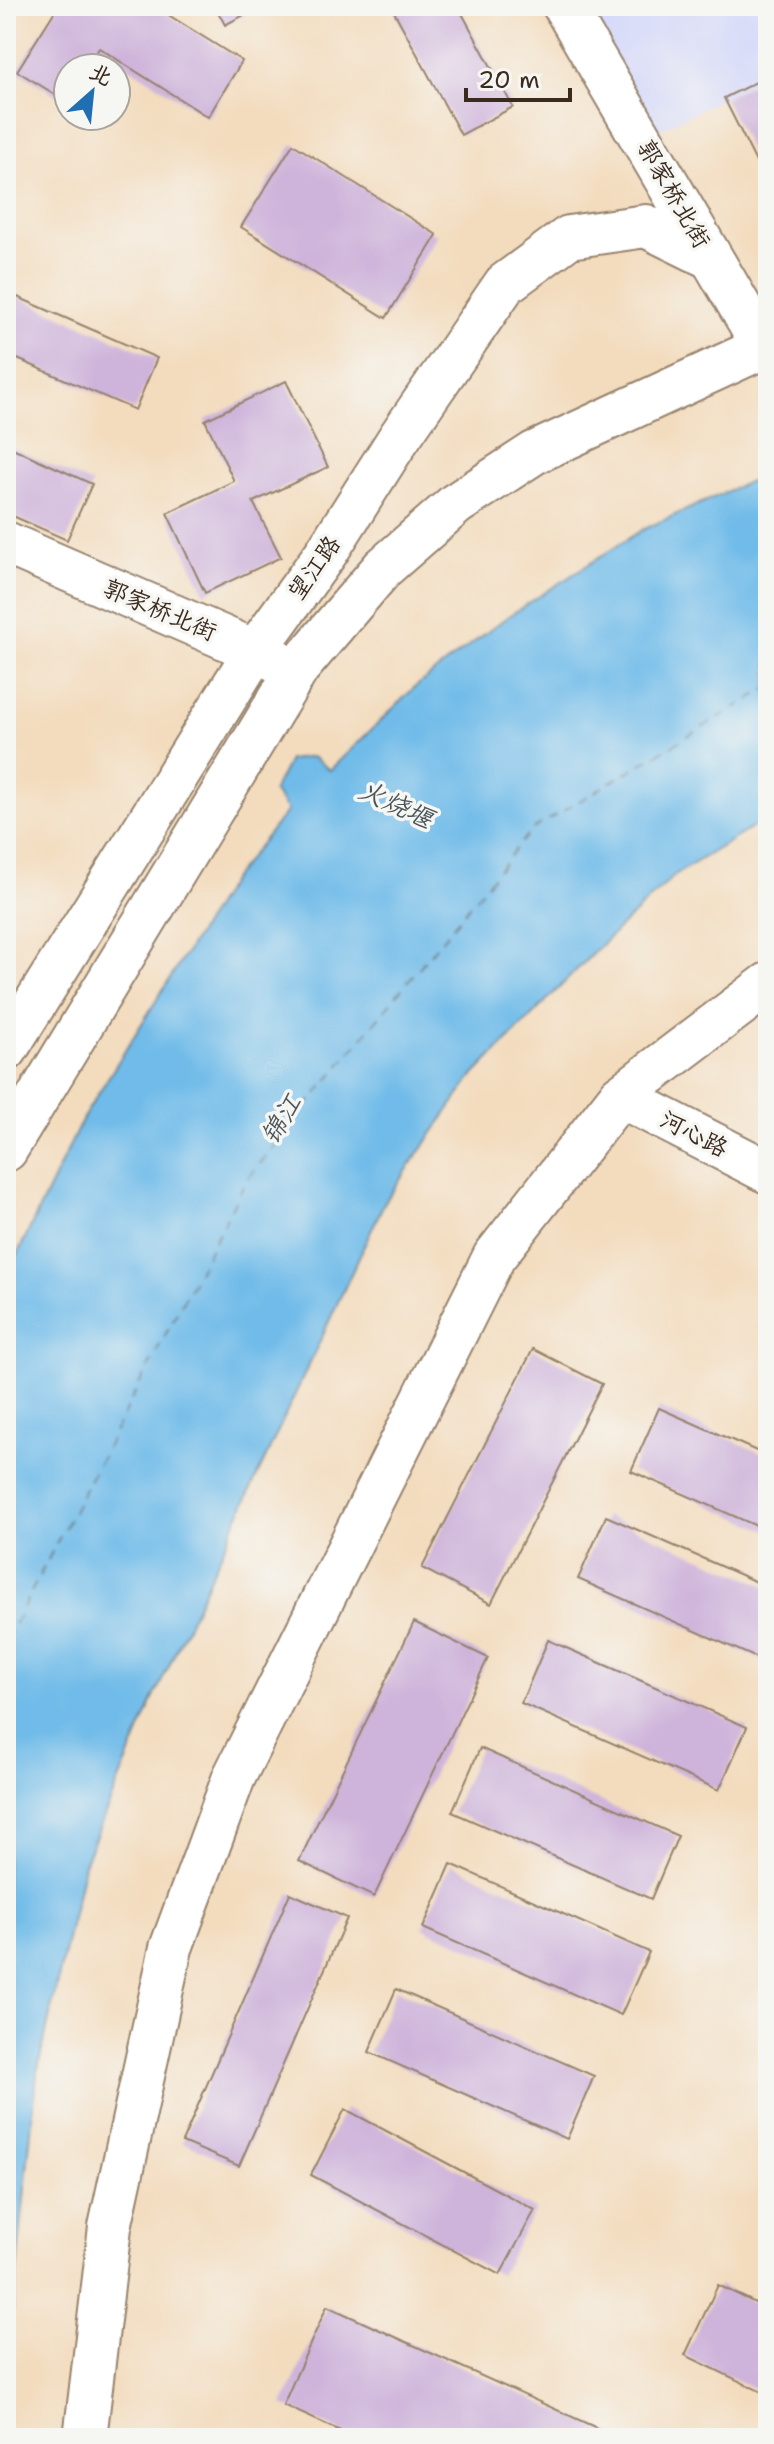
<svg xmlns="http://www.w3.org/2000/svg" width="774" height="2444" viewBox="0 0 774 2444" font-family="'Shantell Sans','LXGW WenKai TC',sans-serif">
	<style>
		.built { fill: #d4d8f9 }
		.water { fill: #70bbe9; stroke: #567284; stroke-width: 2 }
		.lines { fill: none; stroke-linecap: round; stroke-linejoin: round }
		.ferry { stroke: #4b565b; stroke-width: 2; stroke-dasharray: 10 8; stroke-linecap: butt }
		.building { fill: #ceb3da }
		.minor-casing { stroke: #97836e; stroke-width: 46 }
		.minor { stroke: #fff; stroke-width: 42 }
		.labels { text-anchor: middle; stroke-width: 7; stroke-linejoin: round; paint-order: stroke }
		.street-label { font-size: 24px; fill: #3b2a1e; stroke: #f6f6f2 }
		.water-label { font-size: 26px; font-style: italic; fill: #4b565b; stroke: #f6f6f2 }
	</style>
	<rect width="100%" height="100%" fill="#f6f6f2"/>
	<filter id="ink" filterUnits="userSpaceOnUse"><feTurbulence type="fractalNoise" baseFrequency=".0125" numOctaves="2"/><feDisplacementMap in="SourceGraphic" scale="16" xChannelSelector="R" yChannelSelector="G"/><feConvolveMatrix kernelMatrix="1 2 1 2 8 2 1 2 1" color-interpolation-filters="sRGB"/></filter>
	<filter id="wash" filterUnits="userSpaceOnUse"><feTurbulence type="fractalNoise" baseFrequency=".006" numOctaves="4" result="noise"/><feDisplacementMap in="SourceGraphic" scale="32" xChannelSelector="R" yChannelSelector="G"/><feGaussianBlur stdDeviation="1.8" result="paint"/><feColorMatrix in="noise" values="0 0 0 0 0 0 0 0 0 0 0 0 0 0 0 0 0 1.4 0 .05"/><feComposite in="paint" operator="in"/></filter>
	<g filter="url(#wash)">
		<rect width="100%" height="100%" fill="#f3dcbe"/>
		<path class="built" d="M584 6H768V75L655 132Z"/>
		<path class="water" d="M768 473V818L675 875 596 950 471 1078 384 1203 152 1702 84 1864 37 2073 6 2373V1278L83 1118 232 879 287 811 273 791 289 760 312 757 330 770 415 687 507 617 642 530Z"/>
		<g class="lines">
			<path class="ferry" d="M6 1640 245 1182 531 830 768 688"/>
		</g>
		<g id="blocks">
			<g class="building">
				<path d="M58 6H154L242 61 208 117 99 48 87 68H68L66 101 17 71Z"/>
				<path d="M215 6H261L225 25Z"/>
				<path d="M391 6H458L513 107 461 135Z"/>
				<path d="M682 6H700L686 14Z"/>
				<path d="M768 76V186L724 98Z"/>
				<path d="M293 144 437 235 386 318 241 227Z"/>
				<path d="M6 292 157 358 135 410 6 354Z"/>
				<path d="M286 381 328 467 253 502 281 557 205 593 167 513 234 481 205 420Z"/>
				<path d="M6 445 92 484 67 540 6 513Z"/>
				<path d="M533 1349 602 1384 491 1604 422 1568Z"/>
				<path d="M659 1408 768 1456V1531L631 1471Z"/>
				<path d="M606 1516 768 1587V1663L578 1579Z"/>
				<path d="M414 1622 488 1658 374 1897 299 1861Z"/>
				<path d="M548 1640 747 1727 719 1790 521 1703Z"/>
				<path d="M480 1748 678 1836 651 1899 452 1812Z"/>
				<path d="M451 1864 649 1952 621 2015 423 1928Z"/>
				<path d="M290 1893 347 1918 239 2166 182 2142Z"/>
				<path d="M396 1989 594 2076 567 2139 369 2052Z"/>
				<path d="M345 2109 535 2210 500 2275 311 2175Z"/>
				<path d="M718 2285 768 2309V2395L685 2355Z"/>
				<path d="M327 2306 619 2438H356L283 2405Z"/>
			</g>
		</g>
	</g>
	<g filter="url(#ink)">
		<use href="#blocks" fill-opacity="0" stroke="#97836e" stroke-width="2"/>
		<g class="lines">
			<g class="minor-casing">
				<g id="minor">
					<path d="M564 6 763 346"/>
					<path d="M6 543 280 662"/>
					<path d="M6 1050 255 651 326 553 399 438 505 284 569 237 646 226 711 258"/>
					<path d="M620 1096 768 1172"/>
					<path d="M6 1150 298 668 383 568 456 504 534 453 768 345"/>
					<path d="M85 2438 110 2227 171 1948 234 1777 494 1257 620 1096 768 984"/>
				</g>
			</g>
			<use href="#minor" class="minor"/>
		</g>
	</g>
	<g class="labels">
		<g class="street-label">
			<text transform="translate(674 194) rotate(60)" y="8">郭家桥北街</text>
			<text transform="translate(314 568) rotate(-55)" y="8">望江路</text>
			<text transform="translate(160 610) rotate(23)" y="8">郭家桥北街</text>
			<text transform="translate(694 1134) rotate(27)" y="8">河心路</text>
		</g>
		<g class="water-label">
			<text transform="translate(396 804) rotate(25)" y="9">火烧堰</text>
			<text transform="translate(281 1119) rotate(-59)" y="9">锦江</text>
		</g>
	</g>
	<rect width="774" height="2444" fill="none" stroke="#f6f6f2" stroke-width="32"/>
	<g transform="translate(92 92) rotate(27)"><circle r="38" fill="#f6f6f2" stroke="#aba49d" stroke-width="2"/>
	<path d="M0-6L14 30L0 20L-14 30Z" fill="#1f6fb2"/>
	<text y="-12" font-size="22" font-weight="bold" text-anchor="middle" fill="#3b2a1e">北</text>
	</g>
	<path d="M466 88v12h104v-12" fill="none" stroke="#3b2a1e" stroke-width="4"/>
	<text x="478" y="88" font-size="24" fill="#3b2a1e" stroke="#f6f6f2" stroke-width="6" paint-order="stroke">20 m</text>
</svg>
